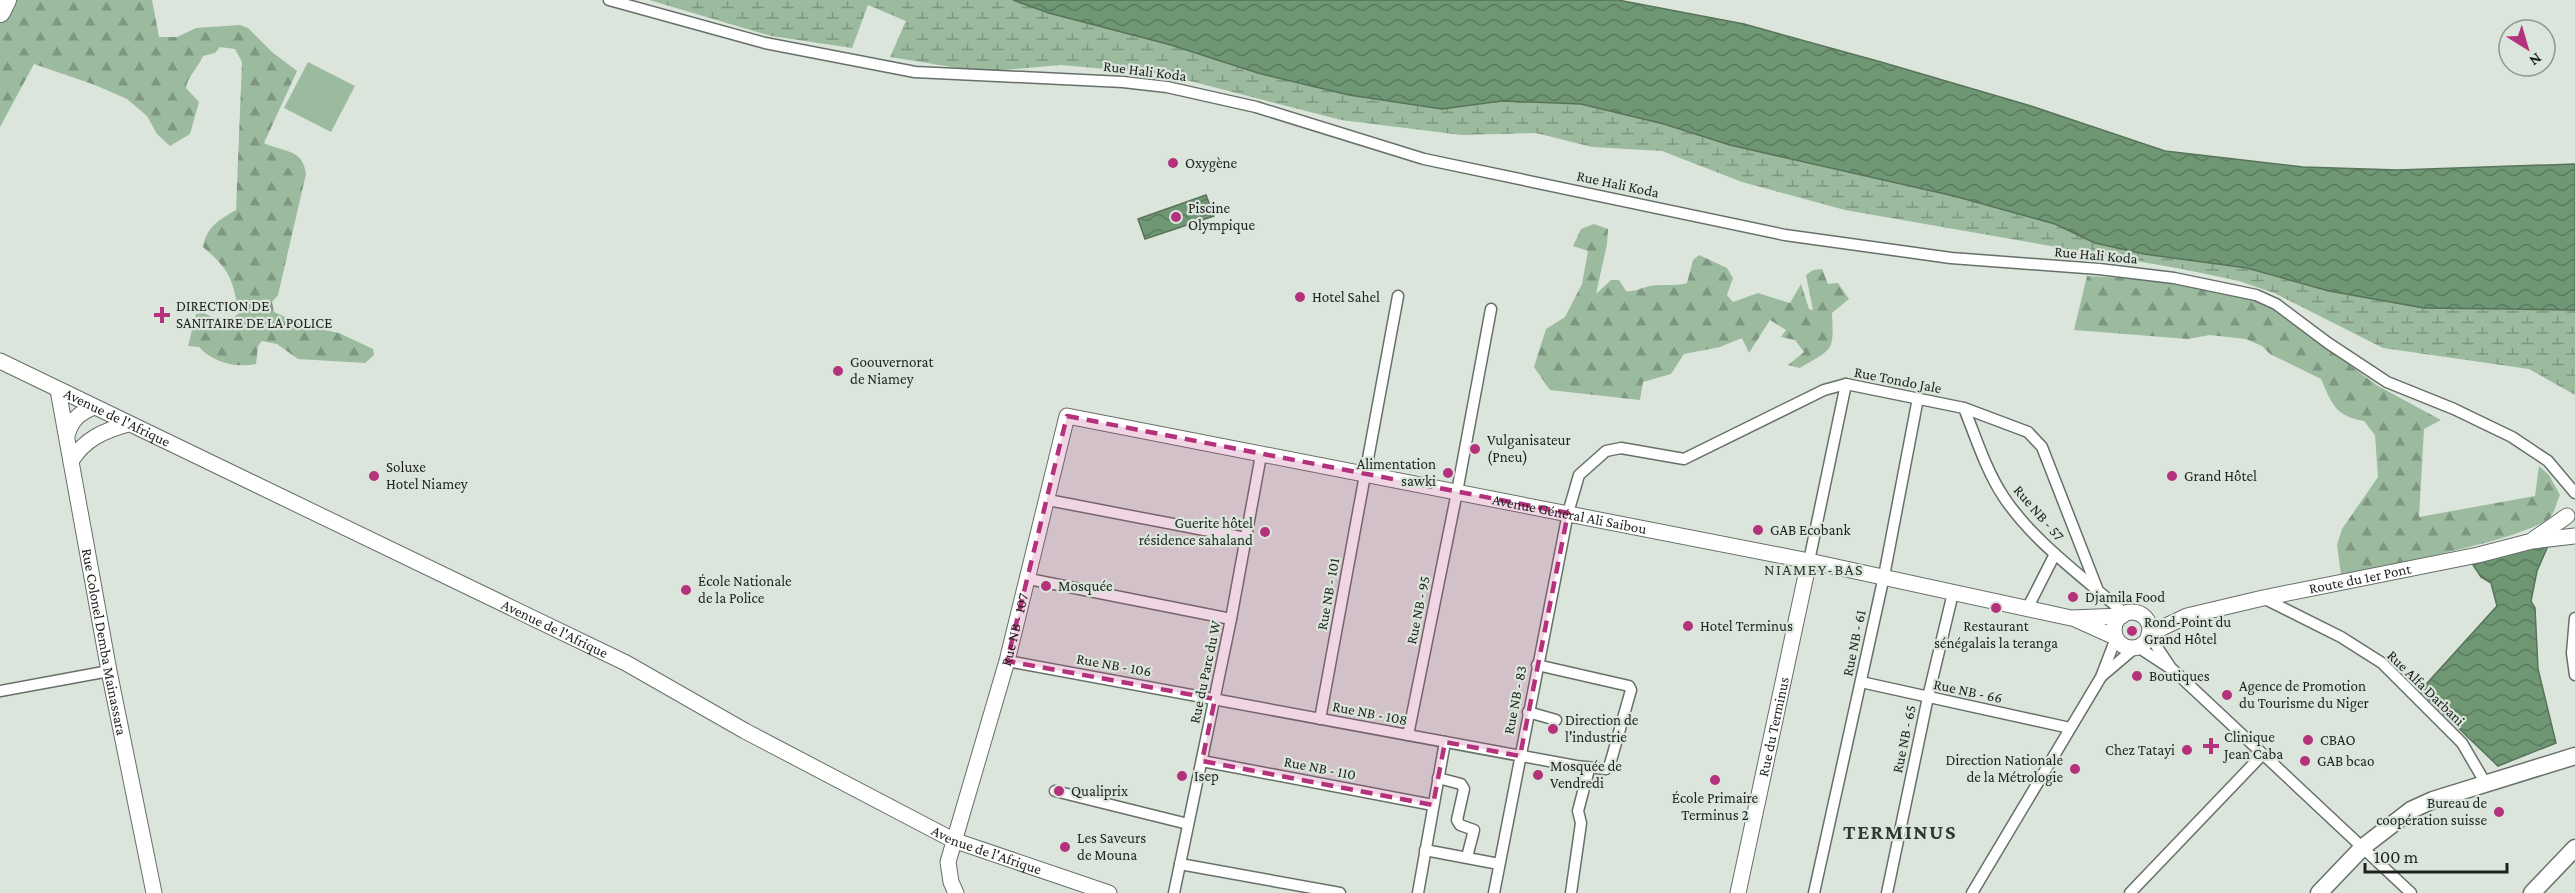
<svg xmlns="http://www.w3.org/2000/svg" width="2575" height="893" viewBox="0 0 2575 893" font-family="'Crimson Pro',serif">
	<style>
		.forest { fill: url(#forest-firs) }
		.wetland { fill: url(#wetland-marsh) }
		.pitch { fill: #9bba9e }
		.water { fill: url(#water-waves); stroke: #57745a; stroke-width: 1.5 }
		.lines { fill: none; stroke-linecap: round; stroke-linejoin: round }
		.street-casing { stroke: #677068; stroke-width: 13 }
		.secondary-casing { stroke: #677068; stroke-width: 17 }
		.primary-casing { stroke: #677068; stroke-width: 19 }
		.highway-casing { stroke: #677068; stroke-width: 22 }
		.street { stroke: #fff; stroke-width: 10 }
		.secondary { stroke: #fff; stroke-width: 15 }
		.primary { stroke: #fff; stroke-width: 16 }
		.highway { stroke: #fff; stroke-width: 20 }
		.marked { fill: #b4327b; fill-opacity: 0.2; stroke: #b4327b; stroke-width: 4.5; stroke-dasharray: 12 8; stroke-linejoin: round }
		.poi-dot { fill: #b4327b; stroke: #dbe5dc; stroke-width: 2 }
		.labels { text-anchor: middle; stroke-width: 4.5; stroke-linejoin: round; paint-order: stroke }
		.street-label { font-size: 15px; fill: #1e221e; stroke: #dbe5dc }
		.poi-label { font-size: 15px; fill: #1e221e; stroke: #dbe5dc; text-anchor: start }
		.neighbourhood-label { font-size: 16px; letter-spacing: 1.5px; fill: #303831; stroke: #dbe5dc }
		.district-label { font-size: 21px; font-weight: bold; letter-spacing: 1.5px; fill: #303831; stroke: #dbe5dc }
	</style>
	<defs>
		<pattern id="forest-firs" width="22" height="20" patternUnits="userSpaceOnUse" patternTransform="scale(1.5)"><rect width="22" height="20" fill="#9bba9e"/><path d="M5 1l3.5 6h-7zM16 11l3.5 6h-7z" fill="#7e9780"/></pattern>
		<pattern id="wetland-marsh" width="20" height="14" patternUnits="userSpaceOnUse" patternTransform="scale(1.5)"><rect width="20" height="14" fill="#9bba9e"/><path d="M1 5h8M5 5V1M11 12h8M15 12V8" fill="none" stroke="#7e9780"/></pattern>
		<pattern id="water-waves" width="16" height="10" patternUnits="userSpaceOnUse" patternTransform="scale(1.5)"><rect width="16" height="10" fill="#6f9774"/><path d="M0 5q4-4 8 0t8 0" fill="none" stroke="#5b7b5f"/></pattern>
	</defs>
	<rect width="100%" height="100%" fill="#dbe5dc"/>
	<g class="forest">
		<path d="M11 0H152L159 37H177L196 28 240 25 248 28 272 52 297 71 264 143C282 152 303 148 306 174L278 295 272 302 274 312 305 326 339 333 373 349 374 355 365 363 298 359 277 344 262 341 258 346 256 364C235 368 214 363 199 347L188 346 196 314 204 313 226 324 239 313C232 278 230 270 203 247 207 226 219 220 236 210L242 62 235 49 220 47 215 53 203 56C198 68 187 77 186 88L199 102 190 134 170 146 157 134 147 116 127 99 95 85 34 64 0 127V23Z"/>
		<path d="M1594 224 1608 229 1607 244 1596 294 1611 280H1619L1626 291C1635 292 1638 289 1646 287 1659 283 1674 287 1687 283L1693 260 1699 255 1727 268 1733 278 1727 295 1733 302 1758 293 1790 303 1801 284 1809 309 1813 310 1806 275 1813 270 1822 269 1828 284 1838 283 1849 299 1832 313C1834 353 1833 348 1800 368L1788 365 1804 352 1795 340 1781 337 1786 330 1770 320 1749 353 1742 338 1720 347 1684 354 1671 374 1643 382 1640 400 1550 390 1534 367 1546 329 1565 317 1582 284 1588 251 1573 246 1581 229Z"/>
		<path d="M2087 276 2179 281 2264 302 2378 386 2441 420 2424 429 2419 517 2535 496 2539 466 2549 475 2560 495C2557 501 2555 511 2551 516 2533 539 2377 567 2341 575L2337 545 2342 529 2378 477 2375 435 2364 421C2335 416 2332 404 2321 379L2270 354 2262 346 2246 339 2210 335 2188 339 2074 330Z"/>
	</g>
	<path class="wetland" d="M649 0H1013L1049 13 1171 45 1258 73 1349 95 1442 109 1501 101 1581 104 1664 124 1730 145 1954 196 2055 224 2095 243 2144 254 2247 268 2280 278 2502 310H2575V395L2529 369 2383 348 2274 293 2239 281 2182 269 1845 210 1742 182 1662 151 1592 147 1536 133 1462 135 1341 120 1163 74 1060 65 983 72 890 57 906 21 868 5 852 48 771 36Z"/>
	<path class="pitch" d="M308 62 355 86 331 132 284 108Z"/>
	<g class="water">
		<path d="M1013 0H1618L1744 24 1881 62 2031 106 2165 151 2303 167 2398 170 2575 164V310L2424 308 2329 291 2247 268 2144 254 2095 243 2055 224 1954 196 1730 145 1664 124 1581 104 1501 101 1442 109 1349 95 1258 73 1171 45 1049 13Z"/>
		<path d="M1206 195 1214 216 1145 239 1138 219Z"/>
		<path d="M2531 545 2548 546 2537 571 2531 601 2535 608 2538 669 2556 743 2498 766 2420 691 2497 606 2491 583 2481 577 2473 565Z"/>
	</g>
	<g class="lines">
		<g class="street-casing">
			<g id="street">
				<path d="M609 0 765 43 915 72 1123 82 1167 87 1256 107 1424 159 1785 235 1951 258 2099 269 2174 278 2256 295 2276 304 2328 343 2387 382 2454 409 2512 437 2548 461 2575 493"/>
				<path d="M1964 408C1976 438 1986 470 2003 496 2034 543 2084 577 2125 614"/>
				<path d="M1048 500 1246 538"/>
				<path d="M1809 561 1846 384"/>
				<path d="M1029 579 1231 619"/>
				<path d="M2263 598 2341 637 2382 663 2462 743 2486 784"/>
				<path d="M2027 609 2055 554"/>
				<path d="M2575 618 2572 653 2575 675"/>
				<path d="M2149 635 2171 668 2411 893"/>
				<path d="M2138 647 2170 668"/>
				<path d="M1007 661 1576 766 1606 769 1610 764 1631 690 1629 686 1537 665"/>
				<path d="M2103 675 2136 647"/>
				<path d="M1861 682 2070 728"/>
				<path d="M0 691 109 671"/>
				<path d="M1528 712 1556 720"/>
				<path d="M1320 719 1398 296"/>
				<path d="M1408 735 1457 492 1491 309"/>
				<path d="M1202 761 1433 805"/>
				<path d="M1438 778 1461 784 1464 789 1457 820 1460 825 1474 830 1467 857"/>
				<path d="M1055 791 1188 824"/>
				<path d="M1425 850 1499 864"/>
				<path d="M1180 864 1340 893"/>
				<path d="M1174 893 1231 619 1261 455"/>
				<path d="M1418 893 1445 742"/>
				<path d="M1494 893 1568 513 1579 475 1606 451 1621 448 1684 459 1824 390 1846 384 1964 408 2028 432 2042 447 2097 588"/>
				<path d="M1571 893 1581 823 1578 811 1589 769"/>
				<path d="M1814 893 1884 576 1918 398"/>
				<path d="M1887 893 1928 697 1953 593"/>
				<path d="M1972 893 2101 677 2116 638"/>
				<path d="M2130 893 2262 755"/>
			</g>
		</g>
		<g class="secondary-casing">
			<g id="secondary">
				<path id="s1" d="M0 361 626 663 745 731 953 840 1109 893"/>
				<path id="s2" d="M58 390 109 671 154 893"/>
				<path d="M67 436C71 420 79 413 94 407"/>
				<path d="M71 461C85 439 103 431 128 424"/>
				<path d="M2534 539 2567 516"/>
				<circle cx="2132" cy="630" r="18"/>
				<path d="M2077 620 2115 637"/>
				<path id="s3" d="M2149 634 2187 616 2263 598 2478 555 2532 541 2575 536"/>
				<path id="s4" d="M956 893 951 882 948 862 1007 661 1067 416 1809 561 2071 618 2122 616"/>
				<path id="s5" d="M1738 893 1809 561"/>
			</g>
		</g>
		<g class="primary-casing">
			<g id="primary">
				<path d="M2319 893 2363 847 2411 810 2433 800 2575 756"/>
				<path d="M2532 893 2575 848"/>
			</g>
		</g>
		<g class="highway-casing">
			<path id="highway" d="M0 12 6 0"/>
		</g>
		<use href="#street" class="street"/>
		<use href="#secondary" class="secondary"/>
		<use href="#primary" class="primary"/>
		<use href="#highway" class="highway"/>
	</g>
	<path class="marked" d="M1067 416 1568 513 1520 756 1445 742 1433 805 1202 761 1215 699 1007 661Z"/>
	<g class="poi-dot">
		<circle cx="1173" cy="163" r="6"/>
		<circle cx="1176" cy="217" r="6"/>
		<circle cx="1300" cy="297" r="6"/>
		<path d="M159 306h6v6h6v6h-6v6h-6v-6h-6v-6h6z"/>
		<circle cx="838" cy="371" r="6"/>
		<circle cx="1475" cy="449" r="6"/>
		<circle cx="1448" cy="473" r="6"/>
		<circle cx="374" cy="476" r="6"/>
		<circle cx="2172" cy="476" r="6"/>
		<circle cx="1758" cy="530" r="6"/>
		<circle cx="1265" cy="532" r="6"/>
		<circle cx="1046" cy="586" r="6"/>
		<circle cx="686" cy="590" r="6"/>
		<circle cx="2073" cy="597" r="6"/>
		<circle cx="1996" cy="608" r="6"/>
		<circle cx="1688" cy="626" r="6"/>
		<circle cx="2132" cy="631" r="6"/>
		<circle cx="2137" cy="676" r="6"/>
		<circle cx="2227" cy="695" r="6"/>
		<circle cx="1553" cy="729" r="6"/>
		<circle cx="2308" cy="740" r="6"/>
		<path d="M2208 737h6v6h6v6h-6v6h-6v-6h-6v-6h6z"/>
		<circle cx="2187" cy="750" r="6"/>
		<circle cx="2305" cy="761" r="6"/>
		<circle cx="2075" cy="769" r="6"/>
		<circle cx="1538" cy="775" r="6"/>
		<circle cx="1182" cy="776" r="6"/>
		<circle cx="1715" cy="780" r="6"/>
		<circle cx="1059" cy="791" r="6"/>
		<circle cx="2499" cy="812" r="6"/>
		<circle cx="1065" cy="847" r="6"/>
	</g>
	<g class="labels">
		<g class="street-label">
			<text transform="translate(1145 71) rotate(7)" y="5">Rue Hali Koda</text>
			<text transform="translate(1618 184) rotate(12)" y="5">Rue Hali Koda</text>
			<text transform="translate(2096 255) rotate(5)" y="5">Rue Hali Koda</text>
			<text transform="translate(1898 380) rotate(11)" y="5">Rue Tondo Jale</text>
			<text dy="5" stroke="none"><textPath href="#s1" startOffset="130">Avenue de l'Afrique</textPath></text>
			<text dy="5" stroke="none"><textPath href="#s4" startOffset="1006">Avenue Général Ali Saibou</textPath></text>
			<text transform="translate(2039 513) rotate(49)" y="5">Rue NB - 57</text>
			<text dy="5" stroke="none"><textPath href="#s3" startOffset="219">Route du 1er Pont</textPath></text>
			<text transform="translate(1328 594) rotate(-80)" y="5">Rue NB - 101</text>
			<text transform="translate(1418 610) rotate(-78)" y="5">Rue NB - 95</text>
			<text dy="5" stroke="none"><textPath href="#s1" startOffset="616">Avenue de l'Afrique</textPath></text>
			<text dy="5" stroke="none"><textPath href="#s4" startOffset="274">Rue NB - 107</textPath></text>
			<text dy="5" stroke="none"><textPath href="#s2" startOffset="256">Rue Colonel Demba Mainassara</textPath></text>
			<text transform="translate(1854 643) rotate(-78)" y="5">Rue NB - 61</text>
			<text transform="translate(1114 665) rotate(10)" y="5">Rue NB - 106</text>
			<text transform="translate(1205 672) rotate(-78)" y="5">Rue du Parc du W</text>
			<text transform="translate(2426 688) rotate(44)" y="5">Rue Alfa Darbani</text>
			<text transform="translate(1968 691) rotate(12)" y="5">Rue NB - 66</text>
			<text transform="translate(1515 700) rotate(-79)" y="5">Rue NB - 83</text>
			<text transform="translate(1370 713) rotate(11)" y="5">Rue NB - 108</text>
			<text dy="5" stroke="none"><textPath href="#s5" startOffset="170">Rue du Terminus</textPath></text>
			<text transform="translate(1904 739) rotate(-78)" y="5">Rue NB - 65</text>
			<text transform="translate(1320 768) rotate(11)" y="5">Rue NB - 110</text>
			<text dy="5" stroke="none"><textPath href="#s1" startOffset="1102">Avenue de l'Afrique</textPath></text>
		</g>
		<g class="poi-label">
			<text x="1185" y="168">Oxygène</text>
			<text x="1188" y="213">Piscine<tspan x="1188" dy="17">Olympique</tspan></text>
			<text x="1312" y="302">Hotel Sahel</text>
			<text x="176" y="311">DIRECTION DE<tspan x="176" dy="17">SANITAIRE DE LA POLICE</tspan></text>
			<text x="850" y="367">Goouvernorat<tspan x="850" dy="17">de Niamey</tspan></text>
			<text x="1487" y="445">Vulganisateur<tspan x="1487" dy="17">(Pneu)</tspan></text>
			<text x="1436" y="469" text-anchor="end">Alimentation<tspan x="1436" dy="17">sawki</tspan></text>
			<text x="386" y="472">Soluxe<tspan x="386" dy="17">Hotel Niamey</tspan></text>
			<text x="2184" y="481">Grand Hôtel</text>
			<text x="1253" y="528" text-anchor="end">Guerite hôtel<tspan x="1253" dy="17">résidence sahaland</tspan></text>
			<text x="1770" y="535">GAB Ecobank</text>
			<text x="698" y="586">École Nationale<tspan x="698" dy="17">de la Police</tspan></text>
			<text x="1058" y="591">Mosquée</text>
			<text x="2085" y="602">Djamila Food</text>
			<text x="2144" y="627">Rond-Point du<tspan x="2144" dy="17">Grand Hôtel</tspan></text>
			<text x="1700" y="631">Hotel Terminus</text>
			<text x="1996" y="631" text-anchor="middle">Restaurant<tspan x="1996" dy="17">sénégalais la teranga</tspan></text>
			<text x="2149" y="681">Boutiques</text>
			<text x="2239" y="691">Agence de Promotion<tspan x="2239" dy="17">du Tourisme du Niger</tspan></text>
			<text x="1565" y="725">Direction de<tspan x="1565" dy="17">l'industrie</tspan></text>
			<text x="2224" y="742">Clinique<tspan x="2224" dy="17">Jean Caba</tspan></text>
			<text x="2320" y="745">CBAO</text>
			<text x="2175" y="755" text-anchor="end">Chez Tatayi</text>
			<text x="2063" y="765" text-anchor="end">Direction Nationale<tspan x="2063" dy="17">de la Métrologie</tspan></text>
			<text x="2317" y="766">GAB bcao</text>
			<text x="1550" y="771">Mosquée de<tspan x="1550" dy="17">Vendredi</tspan></text>
			<text x="1194" y="781">Isep</text>
			<text x="1071" y="796">Qualiprix</text>
			<text x="1715" y="803" text-anchor="middle">École Primaire<tspan x="1715" dy="17">Terminus 2</tspan></text>
			<text x="2487" y="808" text-anchor="end">Bureau de<tspan x="2487" dy="17">coopération suisse</tspan></text>
			<text x="1077" y="843">Les Saveurs<tspan x="1077" dy="17">de Mouna</tspan></text>
		</g>
		<g class="neighbourhood-label">
			<text x="1814" y="575">NIAMEY-BAS</text>
		</g>
		<g class="district-label">
			<text x="1900" y="839">TERMINUS</text>
		</g>
	</g>
	<g transform="translate(2527 48) rotate(143)"><circle r="28" fill="#dbe5dc" stroke="#8f9790" stroke-width="1.5"/>
	<path d="M0-4.5L10 22L0 15L-10 22Z" fill="#b4327b"/>
	<text y="-9" font-size="16" font-weight="bold" text-anchor="middle" fill="#1e221e">N</text>
	</g>
	<path d="M2365 863v9h142v-9" fill="none" stroke="#1e221e" stroke-width="3"/>
	<text x="2374" y="863" font-size="18" fill="#1e221e" stroke="#dbe5dc" stroke-width="4.5" paint-order="stroke">100 m</text>
</svg>
